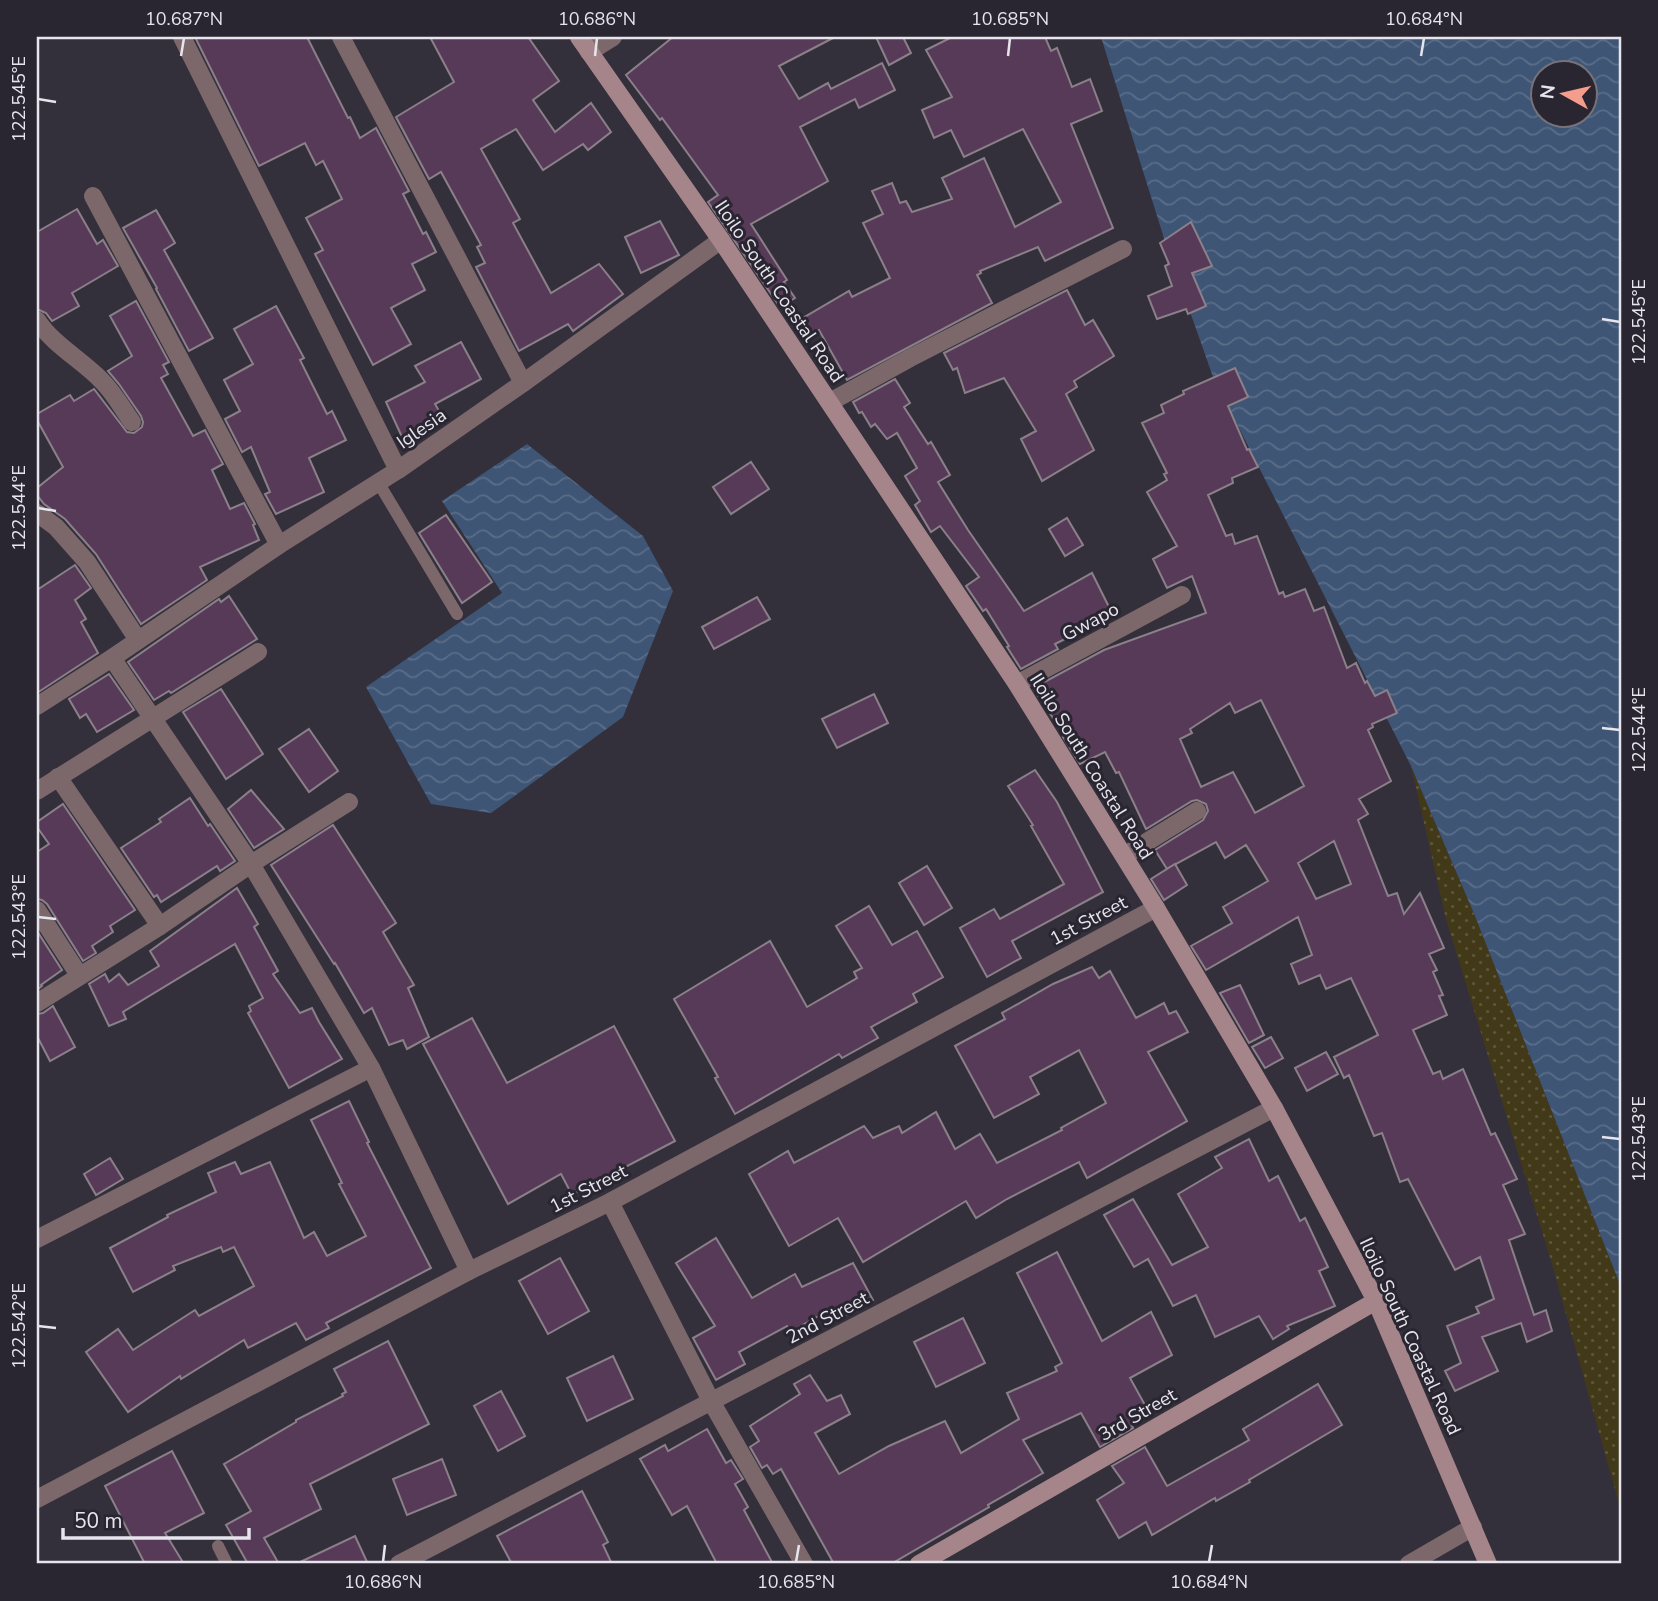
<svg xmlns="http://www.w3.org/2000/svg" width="1658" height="1601" viewBox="0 0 1658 1601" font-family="'Nunito Sans',sans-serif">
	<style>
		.sand { fill: url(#sand-dots) }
		.water { fill: url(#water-waves); fill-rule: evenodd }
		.building { fill: #573a57; stroke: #8b808a; stroke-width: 2; fill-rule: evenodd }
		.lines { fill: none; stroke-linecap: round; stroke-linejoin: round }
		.lane { stroke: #7c686b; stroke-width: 12 }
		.street { stroke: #7c686b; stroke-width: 18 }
		.secondary { stroke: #a6858a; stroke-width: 18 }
		.ticks { fill: none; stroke: #e6e4ec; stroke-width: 2.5 }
		.labels { text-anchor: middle; stroke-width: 6; stroke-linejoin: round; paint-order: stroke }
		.street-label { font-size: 19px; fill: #e6e4ec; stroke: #292631 }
		.neatline { fill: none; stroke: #e6e4ec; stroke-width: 2.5 }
		.ticks-label { font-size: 18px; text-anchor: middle; fill: #e6e4ec }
	</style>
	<defs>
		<pattern id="sand-dots" width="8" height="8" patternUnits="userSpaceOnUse" patternTransform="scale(1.75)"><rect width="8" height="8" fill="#423919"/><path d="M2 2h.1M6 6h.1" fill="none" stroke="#5d563b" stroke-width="1.8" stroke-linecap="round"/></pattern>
		<pattern id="water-waves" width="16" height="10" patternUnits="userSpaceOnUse" patternTransform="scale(1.75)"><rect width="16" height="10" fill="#3e5575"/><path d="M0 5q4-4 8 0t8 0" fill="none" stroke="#5a6d89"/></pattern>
	</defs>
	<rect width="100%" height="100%" fill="#33303b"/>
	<path class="sand" d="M1411 766 1475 916 1621 1287V1511L1552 1264 1446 919Z"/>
	<g class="water">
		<path d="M1101 37H1621V1287L1475 916 1411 766 1213 377 1163 235ZM1542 74H1584V116H1542Z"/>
		<path d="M527 444 643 536 673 591 623 717 491 813 431 804 366 687 502 593 442 501Z"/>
	</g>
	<g class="building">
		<path d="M195 37H307L348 118 350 117 360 138 376 128 409 191 403 194 423 234 426 232 436 252 412 264 425 290 391 308 411 344 373 365 315 254 323 250 306 218 342 199 323 161 316 165 305 143 259 166Z"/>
		<path d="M430 37H528L559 81 533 100 555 132 591 103 611 132 588 150 583 144 543 170 516 129 481 149 520 219 513 223 551 293 599 264 623 294 573 331 568 324 519 351 476 267 485 263 477 247 481 245 441 172 429 179 396 117 454 82Z"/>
		<path d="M673 37H835L779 66 799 99 828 83 831 89 882 63 895 90 859 108 855 99 800 127 828 181 751 224 787 280 784 282 795 298 780 307 708 202 718 195 662 118 660 120 626 75Z"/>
		<path d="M876 37H903L911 53 889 65Z"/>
		<path d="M952 37H1045L1051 51 1057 48 1072 87 1090 79 1102 111 1071 124 1113 228 1045 261 1038 247 980 271 981 273 977 275 992 303 847 380 819 330 811 334 803 318 849 291 852 297 890 278 863 223 883 214 872 191 892 183 900 203 906 201 912 212 952 199 942 178 984 158 1015 227 1061 202 1023 129 964 157 951 130 934 138 922 110 952 97 926 50Z"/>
		<path d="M77 209 97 244 103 240 118 266 72 293 79 306 52 321 46 313 37 309V232Z"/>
		<path d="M156 210 175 243 164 250 213 338 189 351 156 289 157 288 123 228Z"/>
		<path d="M660 221 679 255 641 273 625 237Z"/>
		<path d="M1191 222 1212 266 1192 273 1206 306 1188 314 1186 309 1157 319 1148 296 1172 286 1165 266 1169 264 1160 243Z"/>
		<path d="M1067 290 1085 325 1093 320 1114 356 1074 381 1077 387 1066 394 1094 450 1042 481 1021 439 1036 431 1004 378 965 393 957 368 953 370 944 353Z"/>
		<path d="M136 301 169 362 163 365 168 374 161 378 193 436 205 430 223 464 212 470 230 509 244 503 255 524 253 525 259 540 200 567 207 580 141 624 96 554 65 519 44 504 37 495V488L63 467 37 420V414L70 395 74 401 94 389 127 432 134 433 142 427 143 422 141 416 119 384 108 371 132 356 110 316Z"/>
		<path d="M276 306 304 358 300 360 327 414 332 411 346 440 309 458 324 492 276 514 265 494 270 492 251 447 242 452 225 419 240 411 224 380 253 364 234 329Z"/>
		<path d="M461 342 481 379 435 404 442 416 402 437 386 402 425 382 415 366Z"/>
		<path d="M1235 368 1248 397 1228 406 1247 450 1249 449 1258 467 1232 478 1233 483 1208 495 1226 536 1232 534 1235 544 1257 536 1279 594 1283 592 1285 597 1305 589 1314 611 1324 607 1347 668 1356 663 1365 683 1367 681 1375 696 1387 690 1397 713 1372 724 1373 727 1368 730 1391 781 1359 799 1368 814 1358 820 1388 896 1397 893 1404 914 1420 893 1444 948 1429 954 1437 970 1433 972 1443 995 1439 996 1447 1015 1413 1030 1433 1074 1440 1071 1443 1079 1463 1069 1491 1135 1495 1133 1517 1179 1503 1185 1525 1234 1509 1240 1534 1315 1546 1310 1552 1331 1527 1342 1521 1323 1482 1337 1498 1371 1455 1391 1445 1371 1461 1363 1447 1326 1479 1313 1476 1307 1494 1299 1480 1257 1455 1270 1408 1179 1400 1182 1382 1133 1374 1136 1349 1075 1344 1078 1334 1057 1378 1035 1351 978 1326 989 1320 975 1299 984 1291 964 1312 955 1298 917 1206 970 1191 946 1232 923 1223 907 1268 881 1246 845 1225 858 1216 842 1167 869 1155 850 1203 820 1208 811 1206 804 1197 800 1192 801 1146 829 1119 772 1116 773 1105 752 1080 764 1063 737 1065 736 1033 688 1104 650 1206 613 1192 576 1167 588 1153 559 1177 546 1147 492 1167 480 1164 474 1167 473 1142 423 1164 413 1161 405 1184 394 1183 391ZM1261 700 1304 786 1255 813 1233 772 1201 787 1180 739 1192 733 1190 729 1230 703 1235 713ZM1334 841 1351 884 1316 899 1298 863Z"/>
		<path d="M895 379 910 403 904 407 928 444 931 442 950 475 938 482 968 530 1024 611 1092 573 1113 615 1055 644 1058 649 1021 669 1007 647 1009 646 986 609 983 611 966 586 979 577 940 526 931 532 915 505 920 501 905 476 917 468 897 433 887 439 875 424 871 427 862 412 859 413 853 402Z"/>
		<path d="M751 462 769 489 731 514 713 487Z"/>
		<path d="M446 515 492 582 462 603 419 533Z"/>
		<path d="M1067 518 1083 545 1065 556 1049 529Z"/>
		<path d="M75 565 91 588 75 600 86 619 81 622 98 653 37 693V590Z"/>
		<path d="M229 596 257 639 171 693 169 691 154 700 128 662 219 599 221 602Z"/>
		<path d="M757 597 770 619 714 649 702 627Z"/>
		<path d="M109 674 134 710 97 732 86 714 80 718 69 699Z"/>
		<path d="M221 689 263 754 226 779 183 712Z"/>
		<path d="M874 694 888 723 837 748 822 719Z"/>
		<path d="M309 729 338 771 309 792 279 749Z"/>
		<path d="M1035 770 1057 802 1103 892 1012 941 1021 958 987 977 960 928 994 909 1000 919 1064 884 1031 826 1033 825 1008 786Z"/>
		<path d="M251 790 284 829 254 848 228 809Z"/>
		<path d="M190 798 208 826 210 824 235 861 220 871 217 866 161 902 157 895 154 897 121 848 161 822 159 819Z"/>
		<path d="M63 804 135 910 110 926 113 932 92 946 96 953 83 961 47 904 42 900 37 899V852L49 844 37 827V822Z"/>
		<path d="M333 825 396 923 383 932 414 985 408 988 429 1037 407 1049 403 1040 389 1045 372 1008 364 1013 335 963 334 964 271 865Z"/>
		<path d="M1175 864 1187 885 1164 900 1151 879Z"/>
		<path d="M927 866 952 908 924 925 899 883Z"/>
		<path d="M237 888 258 924 254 927 278 971 273 974 300 1013 312 1008 319 1022 342 1059 289 1088 248 1013 251 1011 249 1006 263 998 235 944 123 1012 126 1019 109 1026 89 984 105 974 109 982 119 974 128 985 159 966 150 951Z"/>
		<path d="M869 906 892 945 917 931 943 977 913 994 917 1002 871 1027 878 1038 842 1058 839 1054 735 1114 715 1078 718 1077 674 999 770 941 807 1007 857 978 854 972 862 968 836 926Z"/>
		<path d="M37 931 62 970 41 985 42 986 37 990Z"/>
		<path d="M1092 967 1099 978 1110 971 1136 1018 1164 1003 1169 1014 1176 1011 1188 1032 1148 1052 1187 1121 1087 1178 1079 1162 1007 1199 976 1218 966 1201 863 1262 838 1218 789 1246 749 1174 788 1151 794 1163 864 1126 873 1138 899 1126 902 1133 936 1112 955 1149 980 1134 997 1163 1062 1130 1061 1128 1106 1103 1079 1050 1030 1077 1039 1094 994 1118 955 1046 1005 1019 1002 1013 1053 984Z"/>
		<path d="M1240 985 1264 1035 1249 1043 1220 993Z"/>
		<path d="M53 1006 75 1047 50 1061 37 1036V1014L43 1013Z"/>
		<path d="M472 1018 507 1083 614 1026 675 1141 572 1195 561 1174 508 1204 423 1044Z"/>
		<path d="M1271 1037 1283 1058 1265 1068 1252 1047Z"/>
		<path d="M1326 1052 1338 1074 1307 1091 1295 1068Z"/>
		<path d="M349 1101 369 1142 367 1143 431 1268 326 1323 329 1328 306 1340 296 1323 248 1348 244 1340 181 1379 180 1376 128 1412 86 1352 118 1329 133 1350 195 1310 199 1316 254 1286 234 1247 223 1252 221 1247 173 1266 175 1270 133 1292 110 1248 168 1217 167 1215 216 1192 208 1173 235 1162 241 1174 270 1162 304 1238 314 1232 327 1256 366 1236 339 1184 342 1183 311 1120Z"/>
		<path d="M1249 1139 1269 1181 1278 1176 1300 1221 1305 1218 1328 1267 1319 1271 1335 1306 1287 1326 1289 1329 1273 1339 1259 1316 1215 1337 1196 1295 1173 1306 1148 1259 1134 1267 1104 1215 1133 1199 1172 1265 1208 1247 1178 1194 1222 1168 1215 1157Z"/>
		<path d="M110 1158 123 1179 96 1195 84 1174Z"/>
		<path d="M716 1238 752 1298 795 1274 802 1287 853 1263 873 1300 828 1325 822 1314 790 1332 787 1326 739 1352 745 1364 716 1380 693 1338 715 1326 676 1263Z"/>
		<path d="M1057 1252 1102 1341 1151 1312 1172 1355 1130 1378 1150 1414 1131 1424 1133 1428 1100 1447 1081 1413 1023 1440 1043 1473 988 1505 989 1507 891 1564H834L781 1469 773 1474 767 1465 762 1468 750 1447 759 1441 750 1426 800 1394 794 1384 810 1375 827 1401 841 1395 850 1414 815 1433 839 1474 889 1446 945 1421 961 1453 1019 1419 1007 1393 1057 1371 1055 1367 1062 1363 1017 1273Z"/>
		<path d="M560 1258 589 1311 548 1334 519 1281Z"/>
		<path d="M963 1318 985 1363 936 1387 914 1342Z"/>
		<path d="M388 1341 429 1424 310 1484 321 1509 264 1538 279 1564H248L226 1525 251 1511 224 1464 296 1422V1420L343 1396 342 1394 346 1392 334 1369Z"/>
		<path d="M613 1356 633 1399 587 1421 567 1378Z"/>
		<path d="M1318 1384 1342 1425 1249 1480 1250 1482 1216 1501 1215 1498 1152 1535 1146 1522 1119 1538 1097 1500 1124 1483 1112 1466 1145 1447 1167 1486 1249 1440 1243 1429Z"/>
		<path d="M501 1391 525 1436 498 1451 474 1406Z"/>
		<path d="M707 1429 726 1463 731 1460 743 1479 735 1484 748 1507 744 1510 773 1564H717L687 1506 672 1515 640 1459 665 1445 668 1451Z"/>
		<path d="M172 1451 204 1513 165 1533 184 1564H145L105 1486Z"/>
		<path d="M442 1459 456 1495 407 1515 393 1479Z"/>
		<path d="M582 1491 608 1542 603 1545 612 1564H512L497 1536Z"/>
		<path d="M355 1536 368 1564H296Z"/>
	</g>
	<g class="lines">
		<g class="lane">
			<path d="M378 482 457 614"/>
			<path d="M218 1546 227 1564"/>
		</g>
		<g class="street">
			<path d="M182 37 398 470"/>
			<path d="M341 37 523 383"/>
			<path d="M589 52 613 37"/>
			<path d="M93 196 279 545"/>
			<path d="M37 320C53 345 82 360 102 381 114 393 122 408 132 422"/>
			<path d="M830 402 910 358 1123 249"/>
			<path d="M37 513 56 527 87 562 138 640"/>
			<path d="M112 658 251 864 371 1068 469 1271"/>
			<path d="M1017 684 1182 595"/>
			<path d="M37 706 112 658 279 545 398 470 523 383 721 240"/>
			<path d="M58 777 160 926"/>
			<path d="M37 791 258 652"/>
			<path d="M1124 856 1197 811"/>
			<path d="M37 910 79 975"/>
			<path d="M37 1003 160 926 251 864 349 802"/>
			<path d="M610 1202 711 1401 804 1564"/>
			<path d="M37 1239 371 1068"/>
			<path d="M37 1499 469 1271 610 1202 1156 908"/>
			<path d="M399 1564 1274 1108"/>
			<path d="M1409 1564 1473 1527"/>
		</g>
		<g class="secondary">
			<path d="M579 37 721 240 1017 684 1156 908 1274 1108 1376 1301 1488 1564"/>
			<path d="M919 1564 1376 1301"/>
		</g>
	</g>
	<path class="ticks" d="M181 56 184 38M595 56 597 38M1008 56 1010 38M1421 56 1424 38M38 99 56 102M1602 319 1620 322M38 508 56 511M1602 728 1620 730M38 917 56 919M1602 1137 1620 1139M38 1326 56 1328M383 1562 385 1545M796 1562 799 1545M1209 1562 1212 1545"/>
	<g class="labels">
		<g class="street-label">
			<text transform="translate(780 291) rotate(56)" y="7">Iloilo South Coastal Road</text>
			<text transform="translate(421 428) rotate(-35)" y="7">Iglesia</text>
			<text transform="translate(1090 621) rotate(-28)" y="7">Gwapo</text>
			<text transform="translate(1092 766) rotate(58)" y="7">Iloilo South Coastal Road</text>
			<text transform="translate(1088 920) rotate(-28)" y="7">1st Street</text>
			<text transform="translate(588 1188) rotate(-27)" y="7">1st Street</text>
			<text transform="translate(827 1317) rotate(-28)" y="7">2nd Street</text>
			<text transform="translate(1411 1336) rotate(65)" y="7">Iloilo South Coastal Road</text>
			<text transform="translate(1137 1414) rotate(-30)" y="7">3rd Street</text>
		</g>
	</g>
	<rect width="1658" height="1601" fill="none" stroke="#292631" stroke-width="77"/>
	<g transform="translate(1564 94) rotate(278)"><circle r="33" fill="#292631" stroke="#75727c" stroke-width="2"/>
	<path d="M0-5L12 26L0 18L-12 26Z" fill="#f49d8c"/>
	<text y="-10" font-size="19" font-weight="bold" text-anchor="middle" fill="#e6e4ec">N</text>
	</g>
	<path d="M63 1528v10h186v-10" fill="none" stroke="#e6e4ec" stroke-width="3.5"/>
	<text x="74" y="1528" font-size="21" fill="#e6e4ec" stroke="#292631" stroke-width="5" paint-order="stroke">50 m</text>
	<rect x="38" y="38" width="1582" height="1524" class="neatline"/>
	<g class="ticks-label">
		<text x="184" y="25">10.687°N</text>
		<text x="597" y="25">10.686°N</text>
		<text x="1010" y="25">10.685°N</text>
		<text x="1424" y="25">10.684°N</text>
		<text transform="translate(19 99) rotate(-90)" y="6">122.545°E</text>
		<text transform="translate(1639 322) rotate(-90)" y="6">122.545°E</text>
		<text transform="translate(19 508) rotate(-90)" y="6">122.544°E</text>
		<text transform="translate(1639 730) rotate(-90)" y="6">122.544°E</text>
		<text transform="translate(19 917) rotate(-90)" y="6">122.543°E</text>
		<text transform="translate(1639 1139) rotate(-90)" y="6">122.543°E</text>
		<text transform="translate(19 1326) rotate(-90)" y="6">122.542°E</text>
		<text x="383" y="1588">10.686°N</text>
		<text x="796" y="1588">10.685°N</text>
		<text x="1209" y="1588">10.684°N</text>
	</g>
</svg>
